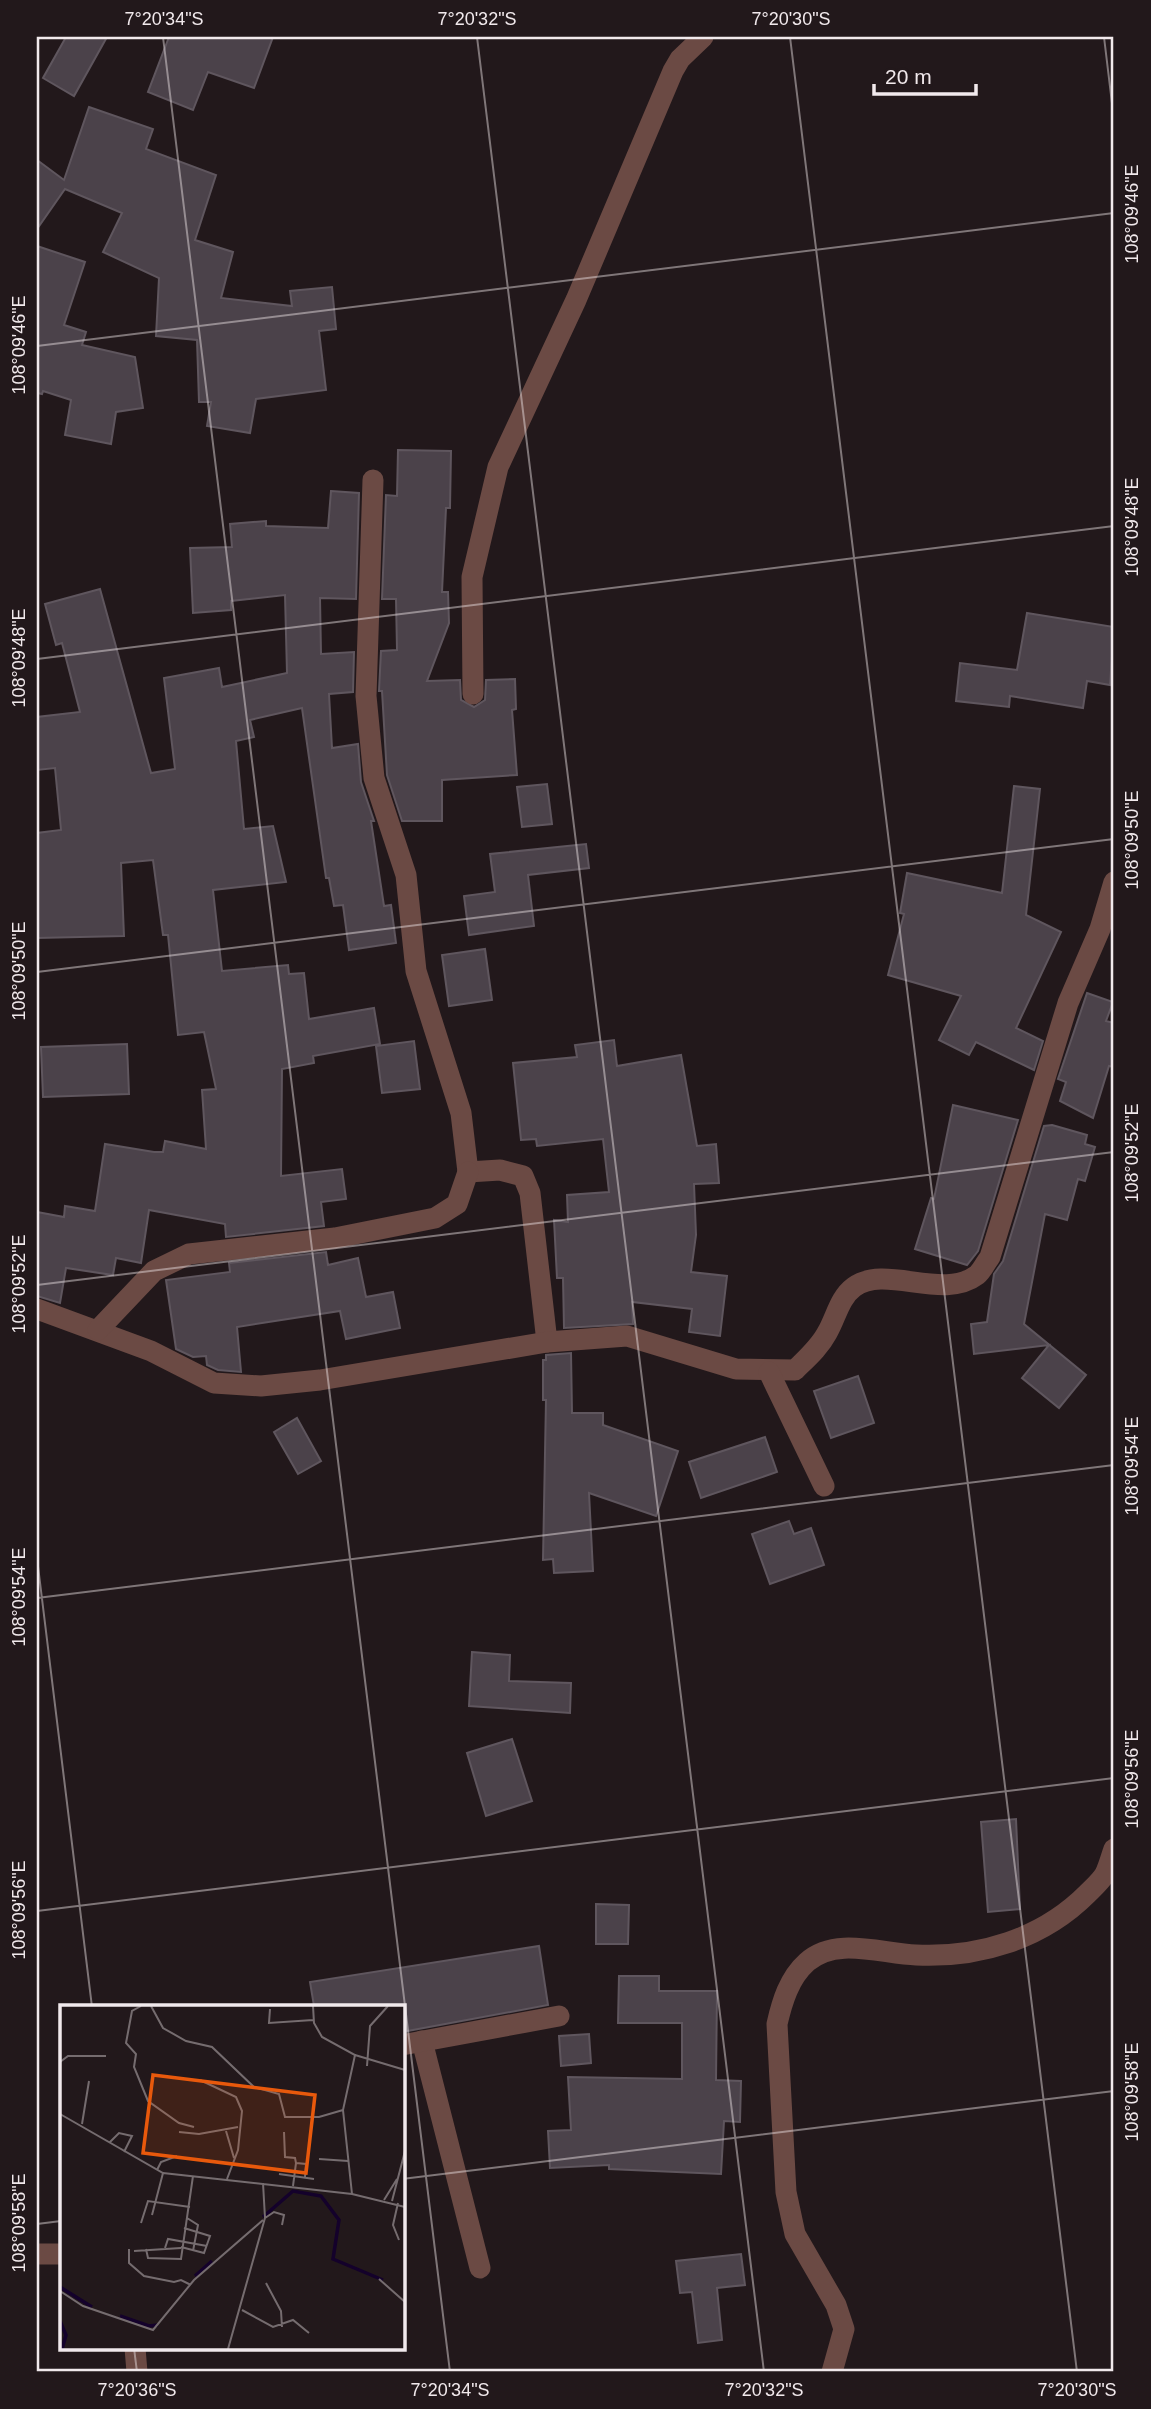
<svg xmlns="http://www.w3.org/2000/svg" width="1151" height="2409" viewBox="0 0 1151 2409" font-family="Helvetica,sans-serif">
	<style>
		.building { fill: #4b424a; stroke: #5f565e; stroke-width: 2 }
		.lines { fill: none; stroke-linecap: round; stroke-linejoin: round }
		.minor { stroke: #6b4a44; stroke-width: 21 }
		.ticks { fill: none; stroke: #f1e9ec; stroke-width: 2; stroke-opacity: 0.45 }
		.inset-river { fill: none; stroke: #14012b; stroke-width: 3.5 }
		.inset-road { fill: none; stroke: #756c6f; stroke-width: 2 }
		.view { fill: #e8590c; fill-opacity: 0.15; stroke: #e8590c; stroke-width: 3.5 }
		.inset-edge { fill: none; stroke: #f1e9ec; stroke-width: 3.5 }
		.neatline { fill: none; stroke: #f1e9ec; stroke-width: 2.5 }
		.ticks-label { font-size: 18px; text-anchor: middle; fill: #f1e9ec }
	</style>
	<rect width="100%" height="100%" fill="#22181b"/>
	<g class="building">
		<path d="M66 37H107L74 96 43 78Z"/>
		<path d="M169 37H273L254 88 208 72 193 110 148 92Z"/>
		<path d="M89 107 153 129 146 149 216 175 195 240 233 252 221 298 292 306 290 291 332 287 336 329 319 331 326 390 256 399 250 433 207 426 211 402H199L197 340 156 336 159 278 103 252 122 213 65 189 37 229V160L64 180Z"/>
		<path d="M37 246 85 262 64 325 86 332 82 345 135 357 143 408 116 412 111 444 65 435 71 400 43 391 42 394 37 393Z"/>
		<path d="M398 450 451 451 450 508H446L442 592H448L449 623 427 681 460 680 461 700 474 707 485 700 486 680 515 679 516 709 512 710 517 775 442 780V821H402L387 775 382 691H379L381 651 397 650 396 599H382L386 495 397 496Z"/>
		<path d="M331 491 359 493 356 599 320 598 321 654 354 652 353 692 329 694 332 748 358 744 361 782 374 821H371L384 906 391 905 396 943 349 950 343 905 334 906 329 878H326L302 708 250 720 254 737 236 741 244 829 273 826 286 882 213 890 222 971 288 965 289 974 304 973 309 1019 374 1008 380 1044 313 1056 314 1063 282 1069 281 1176 342 1169 346 1199 321 1202 324 1226 226 1237 225 1224 149 1210 141 1263 116 1258 113 1275 66 1268 60 1303 37 1296V1212L64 1217 65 1206 95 1211 105 1144 154 1152H163L165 1141 206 1149 202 1090 216 1089 204 1032 178 1035 168 935H163L153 860 121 863 124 936 37 938V833L61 830 55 768 37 770V717L80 712 62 643 56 645 45 604 100 589 151 773 175 769 164 678 219 668 222 687 287 673 285 595 231 601V610L193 613 190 548 232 547 230 524 266 521V526L328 528Z"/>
		<path d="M1027 613 1114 627 1110 685 1087 681 1083 708 1010 696 1009 707 956 701 960 663 1017 670Z"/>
		<path d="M547 784 552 824 522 827 517 787Z"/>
		<path d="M1014 786 1040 789 1026 915 1061 932 1016 1028 1043 1041 1034 1070 976 1042 969 1055 939 1040 961 996 888 975 904 914 900 913 907 873 1002 893Z"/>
		<path d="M586 844 589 868 528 875 534 926 469 935 464 896 495 892 490 854Z"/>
		<path d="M485 949 492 1000 449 1006 442 955Z"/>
		<path d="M1087 993 1113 1002 1106 1021 1114 1023V1067L1109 1066 1093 1118 1060 1101 1066 1082 1058 1079Z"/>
		<path d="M614 1040 617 1066 681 1055 697 1146 716 1144 719 1183 694 1184 696 1235 691 1272 727 1276 720 1336 689 1332 692 1309 632 1302 633 1324 564 1328 563 1278H557L554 1220 568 1222 567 1195 609 1192 603 1139 537 1146 536 1139 521 1140 513 1063 577 1057 575 1045Z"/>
		<path d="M414 1041 420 1089 382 1093 376 1046Z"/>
		<path d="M127 1044 129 1094 43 1097 41 1047Z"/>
		<path d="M953 1105 1018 1120 978 1251 967 1265 915 1249 931 1198 934 1199Z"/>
		<path d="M1052 1125 1087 1135 1085 1144 1095 1147 1085 1181 1078 1179 1067 1220 1045 1214 1024 1324 1086 1375 1059 1408 1022 1378 1049 1345 974 1354 971 1324 987 1322 994 1274 1003 1261 1044 1126Z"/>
		<path d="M326 1252 328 1265 358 1258 366 1297 393 1292 400 1328 346 1339 340 1311 237 1327 241 1372 218 1370 207 1365 206 1356 193 1357 176 1349 166 1280 230 1272 229 1263Z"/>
		<path d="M571 1353 572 1413H603V1425L678 1451 656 1516 589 1493 593 1571 554 1573 553 1559 543 1560 546 1400H543V1360H546V1355Z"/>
		<path d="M858 1376 874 1423 831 1438 814 1391Z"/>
		<path d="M297 1418 321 1461 298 1474 274 1432Z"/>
		<path d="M765 1437 777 1472 701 1498 689 1462Z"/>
		<path d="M789 1521 794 1534 811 1528 824 1565 770 1584 752 1534Z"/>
		<path d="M472 1652 510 1655 509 1681 571 1683 570 1713 469 1706Z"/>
		<path d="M512 1739 532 1801 486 1816 467 1753Z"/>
		<path d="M1016 1819 1020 1909 988 1912 981 1822Z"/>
		<path d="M596 1904 629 1905 628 1944H596Z"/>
		<path d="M539 1946 548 2005 402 2032V2006H314L310 1982Z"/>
		<path d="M619 1976H659V1991H717L716 2080 741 2081 740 2122 724 2121 721 2174 609 2169V2165L550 2168 548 2131 571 2130 568 2077 682 2079V2023H618Z"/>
		<path d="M589 2034 591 2063 561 2066 559 2036Z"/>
		<path d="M741 2254 745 2285 717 2288 722 2340 698 2343 692 2292 680 2293 676 2261Z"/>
	</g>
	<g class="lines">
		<g class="minor">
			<path d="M373 480 366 696 374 778 406 875 416 971 461 1113 468 1172 500 1170 523 1176 530 1193 547 1342"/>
			<path d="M473 694 472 577 498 467 576 300 673 71 680 59 703 37"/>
			<path d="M37 1309 151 1351 214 1383 261 1386 320 1380 547 1342 627 1336 736 1369 795 1370C806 1359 819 1348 827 1333 836 1318 839 1298 854 1287 885 1264 943 1301 977 1275 982 1271 986 1262 990 1257L1068 1003 1100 929 1114 882"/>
			<path d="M98 1330 154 1271 189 1254 335 1238 435 1218 457 1204 468 1172"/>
			<path d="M769 1372 824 1486"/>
			<path d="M422 2041 480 2268"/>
			<path d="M402 2045 559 2016"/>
			<path d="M37 2254H61"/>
			<path d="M135 2348 137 2372"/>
			<path d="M832 2372 844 2329 836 2305 795 2234 786 2192 777 2024C782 2002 789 1978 807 1962 836 1936 882 1954 916 1955 979 1958 1042 1939 1087 1894 1093 1888 1101 1881 1105 1874 1109 1866 1111 1857 1114 1849"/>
		</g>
	</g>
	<path class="ticks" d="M163 37 450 2372M477 37 764 2372M790 37 1077 2372M1104 37 1114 120M37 346 1114 213M37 659 1114 526M37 972 1114 839M37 1285 1114 1152M37 1558 92 2007M37 1598 1114 1465M37 1911 1114 1778M402 2179 1114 2091M37 2224 61 2221M134 2348 137 2372"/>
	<g transform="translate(60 2005)">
		<rect width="345" height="345" fill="#22181b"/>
		<path class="inset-river" d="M203 212 233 186 261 191 279 215 273 254 323 275M135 271 152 256M0 282 32 302M60 311 89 321 98 320M0 316 6 330 2 344"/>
		<path class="inset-road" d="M81 1 72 6 66 38 76 49 74 62 88 96 119 118 134 122M91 1 103 23 126 36 152 42 194 82 219 89 225 112H259L283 105M253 1 254 18 262 32 295 50 283 105 292 189M210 4 209 18 253 15M295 50 345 65M0 57 8 51H46M307 61 310 21 328 1M140 75 176 92 182 106 178 145 167 174M0 109 103 168 292 189 345 202M22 119 29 76M166 126 174 153M119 127 139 129 178 122M224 127 225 152 235 153 236 158 233 181M50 137 59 128 72 131 64 147M259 154 288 156M236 158 246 159 245 172M97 165 101 157 117 151M219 169 254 174M324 195 337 174M332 196 345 146M0 198V234M338 198 333 220 339 235M92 210 103 168M127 213 138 220 133 246M205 213 214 207 224 210 222 220M81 218 88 196 130 202M121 242 144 248 150 231 124 223M105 243 108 234 147 241M69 244V258L84 271 114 277 121 275 131 280M86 244 88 253 121 254 133 171M74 246 121 243M319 274 345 297M206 278 221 306 222 322M0 286 23 301 93 325 134 275 203 215M182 305 213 322 233 315 249 328M168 344 205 213 203 178"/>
		<path class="view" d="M93 70 255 90 246 168 83 148Z"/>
		<rect width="345" height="345" class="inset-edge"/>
	</g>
	<rect width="1151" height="2409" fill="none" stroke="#22181b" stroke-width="77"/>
	<path d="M874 84v10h102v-10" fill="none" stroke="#f1e9ec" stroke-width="3.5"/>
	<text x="885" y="84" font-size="21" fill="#f1e9ec" stroke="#22181b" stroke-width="5" paint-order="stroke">20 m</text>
	<rect x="38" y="38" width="1074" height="2332" class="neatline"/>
	<g class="ticks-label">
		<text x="164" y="25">7°20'34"S</text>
		<text x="477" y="25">7°20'32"S</text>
		<text x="791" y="25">7°20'30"S</text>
		<text transform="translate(1132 214) rotate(-90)" y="6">108°09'46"E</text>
		<text transform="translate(19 345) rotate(-90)" y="6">108°09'46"E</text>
		<text transform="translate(1132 527) rotate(-90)" y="6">108°09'48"E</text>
		<text transform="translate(19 658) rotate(-90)" y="6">108°09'48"E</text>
		<text transform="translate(1132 840) rotate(-90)" y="6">108°09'50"E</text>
		<text transform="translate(19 971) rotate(-90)" y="6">108°09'50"E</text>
		<text transform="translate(1132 1153) rotate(-90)" y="6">108°09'52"E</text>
		<text transform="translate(19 1284) rotate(-90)" y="6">108°09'52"E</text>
		<text transform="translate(1132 1466) rotate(-90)" y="6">108°09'54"E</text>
		<text transform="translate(19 1597) rotate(-90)" y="6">108°09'54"E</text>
		<text transform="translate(1132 1779) rotate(-90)" y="6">108°09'56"E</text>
		<text transform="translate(19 1910) rotate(-90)" y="6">108°09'56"E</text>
		<text transform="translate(1132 2092) rotate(-90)" y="6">108°09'58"E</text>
		<text transform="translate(19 2223) rotate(-90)" y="6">108°09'58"E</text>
		<text x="137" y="2396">7°20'36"S</text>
		<text x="450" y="2396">7°20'34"S</text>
		<text x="764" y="2396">7°20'32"S</text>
		<text x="1077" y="2396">7°20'30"S</text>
	</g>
</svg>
